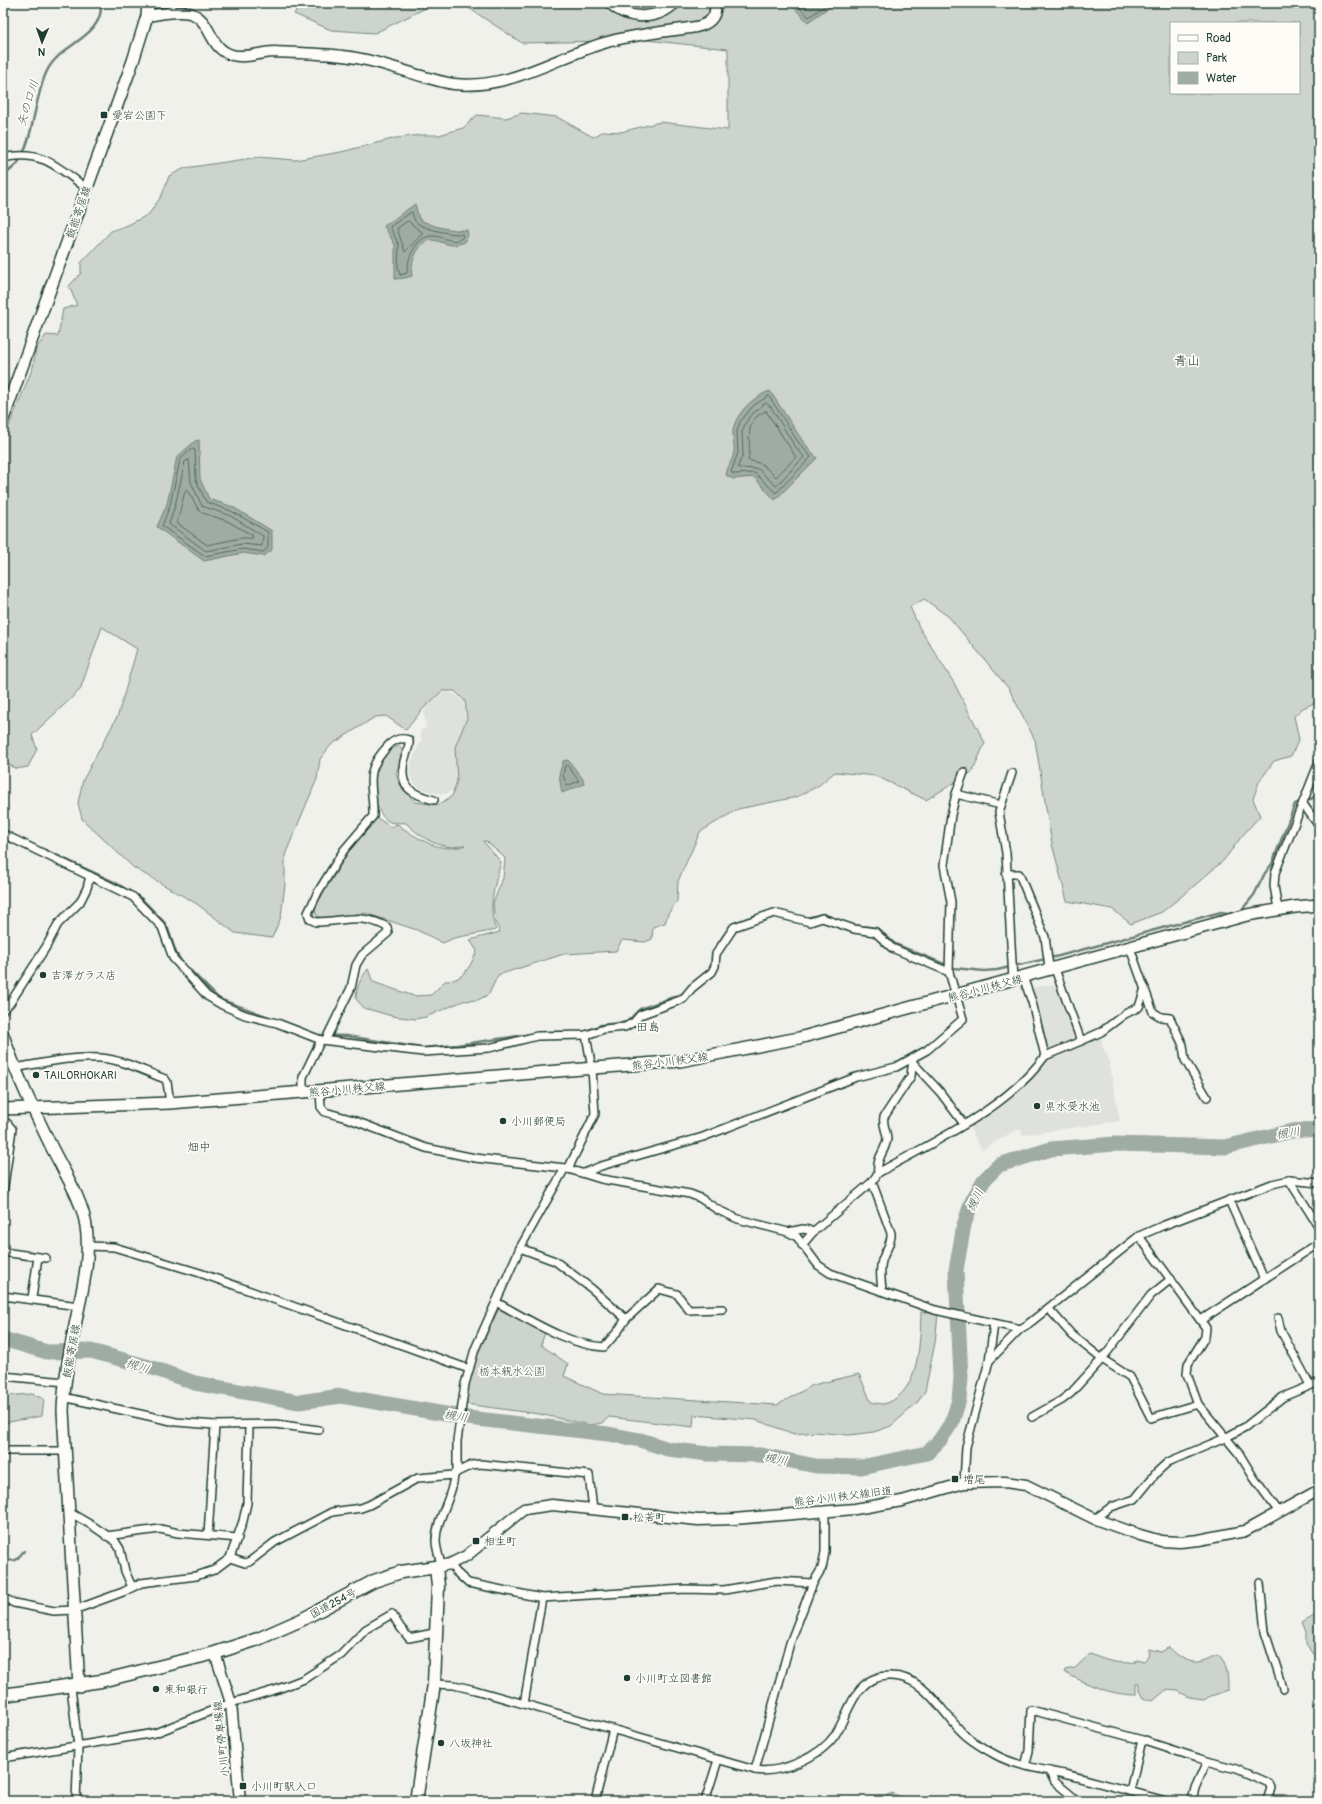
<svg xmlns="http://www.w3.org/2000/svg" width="1322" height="1804" viewBox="0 0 1322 1804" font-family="Pangolin,'Klee One',sans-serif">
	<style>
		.built { fill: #dfe2dc }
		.green { fill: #cdd3cd; stroke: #768880; fill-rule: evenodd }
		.water { fill: #9faca4; stroke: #6c8077 }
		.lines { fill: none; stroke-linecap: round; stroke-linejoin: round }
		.shore { stroke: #526961; stroke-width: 1 }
		.stream { stroke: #6c8077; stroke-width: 2.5 }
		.river { stroke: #9faca4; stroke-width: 15 }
		.street-casing { stroke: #1f3d34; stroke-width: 10 }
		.secondary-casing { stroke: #1f3d34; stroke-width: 13 }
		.primary-casing { stroke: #1f3d34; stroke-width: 14 }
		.highway-casing { stroke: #1f3d34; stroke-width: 15 }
		.street { stroke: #fdfcf7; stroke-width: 7 }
		.secondary { stroke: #fdfcf7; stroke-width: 10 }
		.primary { stroke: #fdfcf7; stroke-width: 11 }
		.highway { stroke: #fdfcf7; stroke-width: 12 }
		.poi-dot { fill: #1f3d34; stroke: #fdfcf7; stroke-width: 1.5 }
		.labels { text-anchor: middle; stroke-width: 3.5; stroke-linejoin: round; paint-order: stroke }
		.poi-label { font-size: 11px; fill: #1f3d34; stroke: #fdfcf7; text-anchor: start }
		.street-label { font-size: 11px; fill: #1f3d34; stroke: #fdfcf7 }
		.park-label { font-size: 11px; fill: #425b53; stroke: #fdfcf7 }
		.water-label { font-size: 12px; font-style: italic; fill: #455e56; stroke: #fdfcf7 }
		.neighbourhood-label { font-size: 12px; fill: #1f3d34; stroke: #fdfcf7 }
		.quarter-label { font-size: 13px; fill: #1f3d34; stroke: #fdfcf7 }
	</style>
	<rect width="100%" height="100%" fill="#f0f1eb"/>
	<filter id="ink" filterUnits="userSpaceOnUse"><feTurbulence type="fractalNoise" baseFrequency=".025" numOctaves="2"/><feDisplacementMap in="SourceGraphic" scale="8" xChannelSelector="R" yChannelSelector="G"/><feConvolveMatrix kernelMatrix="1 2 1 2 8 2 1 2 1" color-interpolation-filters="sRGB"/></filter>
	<g filter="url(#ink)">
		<g class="built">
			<path d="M446 692 456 694 463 701 466 715 465 730 457 759 456 780 453 790 446 794 431 792 417 787 409 775 412 760 421 741 420 730 426 728 424 712 428 704 440 694Z"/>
			<path d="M1055 985 1060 989 1077 1038 1049 1051 1042 1037 1030 990 1032 987Z"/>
			<path d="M1098 1035 1101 1036 1103 1048 1108 1056 1120 1121 1022 1135 1021 1130H1016L982 1150 968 1125 1012 1095 1031 1079 1047 1058 1081 1046 1082 1043Z"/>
		</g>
		<g class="green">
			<path d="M301 3H436L375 33 331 30 294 14Z"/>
			<path d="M461 3H1319V507L1314 520 1316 532 1319 534V701L1303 708 1294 716 1299 739 1291 756 1274 761 1259 782 1253 799 1260 816 1242 836 1224 860 1187 892 1162 912 1131 924 1112 909 1067 901 1052 844 1035 740 1009 689 949 617 924 599 910 607 919 627 954 683 985 743 972 772 926 800 876 776 835 772 818 786 797 797 738 809 700 832 678 881 677 901 668 914 665 923 653 927 652 939 645 942 622 940 616 951 564 954 498 975 489 994 478 1000 463 1001 426 1017 415 1019 392 1016 364 1008 356 999C356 987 361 978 368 969L373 982 414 996 431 995 445 981C464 981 470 966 477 951L470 940 500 932 495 922 493 903 503 878 505 858 486 841H483L501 862C495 884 487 908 496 930L454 938 443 943 417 930 365 913 321 918 316 915 315 907 349 851 377 818 391 827 397 824C417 838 441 855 465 845 461 845 456 847 452 847 434 846 418 835 406 823 402 822 394 824 390 822 373 815 368 773 379 760 384 753 391 749 399 746L404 753 396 773 399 783 415 802 438 805 452 796 457 780 455 747 467 718 465 701 455 691H442L422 710 406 730 386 716 375 717 331 745 320 759 317 779 285 855V884L281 917 272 938 235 933 197 904 134 868 82 819 78 803 83 780 118 715 137 649 102 627 80 690 32 735 37 749 28 767 16 769 3 760V441L33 367 36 349 46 335 58 336 63 309 77 305 69 286 81 273V263L111 231 128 225 149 214 162 195 169 176 185 168 259 157 295 160 341 152 396 138 421 135H439L463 128 477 115 506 118 522 113 557 117 593 137 604 131 621 132 660 122 728 130V49L646 40 522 43ZM1171 23H1299V93H1171Z"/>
			<path d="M499 1308H503L545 1332 541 1345 568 1364 564 1376 603 1394 777 1405 813 1385 859 1374 871 1402C876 1403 882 1405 887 1403 920 1391 920 1341 921 1312L938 1314 935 1343 925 1391 917 1403 891 1426 874 1432 849 1435 815 1432 794 1434 756 1420 694 1415 693 1427 609 1417 602 1423 590 1425 539 1414 465 1404 470 1377 476 1357Z"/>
			<path d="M32 1394 44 1399 42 1416 3 1423V1396Z"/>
			<path d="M1319 1613V1662L1306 1645V1633L1302 1623Z"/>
			<path d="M1169 1647C1177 1656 1190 1665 1203 1661 1209 1659 1212 1656 1218 1655 1228 1665 1228 1676 1228 1690L1203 1699 1189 1697 1178 1691 1166 1690 1153 1701 1143 1698 1139 1691V1683H1136V1695C1110 1695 1086 1684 1064 1672L1065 1670 1075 1668 1090 1654C1105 1660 1118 1665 1135 1662L1137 1659 1144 1661 1148 1657 1149 1649 1161 1652Z"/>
			<path d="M891 1793 914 1801H878Z"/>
		</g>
		<g class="water">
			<path d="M789 3H835L808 22Z"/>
			<path d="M415 204 419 219C433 227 451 231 467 230L468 236 465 242C462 243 457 245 453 245 446 245 438 240 432 240 417 242 410 264 412 276L405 278 395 279V245L384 226Z"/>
			<path d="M770 391 802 440 817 458 775 500 754 477 733 479 726 475C727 467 733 460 734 452 735 445 732 437 733 430 736 413 754 396 770 391Z"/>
			<path d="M199 440 200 479 209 499 233 507 272 531V550L264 556 243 553 204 561 157 527 167 504 177 457 195 441Z"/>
			<path d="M568 760 583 779 584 784 562 793 559 775 563 761Z"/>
		</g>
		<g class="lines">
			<g class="shore">
				<path d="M795 3 809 17 829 3"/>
				<path d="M412 212C413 215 414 219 415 221 421 229 453 235 462 234L463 237C454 246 442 235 431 236 415 238 407 260 407 273L400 275 398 266 399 245 390 227Z"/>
				<path d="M408 221 423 233 405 252 397 229Z"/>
				<path d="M769 396 798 442 811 457 776 493 755 473 733 474 731 472 738 453 737 431 740 422 753 406Z"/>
				<path d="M766 403 771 407 794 445 804 457 776 486 758 469 739 468 738 466 743 454 742 432 745 424 750 416Z"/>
				<path d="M766 411 796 457 776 477 762 464 748 460C753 442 741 421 766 411Z"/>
				<path d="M192 449 195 450 196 480 206 502 231 511 268 532V547L264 552 243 549 205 556 162 526 170 505 180 460Z"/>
				<path d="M189 460 191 482 202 506 229 515 263 536 262 546 242 544 206 551 169 524 175 506 185 462Z"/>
				<path d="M187 490 200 512 227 521 252 535 253 538H241L207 545 177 523 185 491Z"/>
				<path d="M567 765 579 781 567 786 563 775 565 766Z"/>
			</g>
			<g class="stream">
				<path d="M3 176C8 172 13 168 17 164 34 141 34 97 47 71 60 43 104 38 101 3"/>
				<path d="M1306 800 1311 799 1319 793"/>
				<path d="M45 850 116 883 142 899 164 922 168 929 176 953 181 961 219 999 297 1027"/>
				<path d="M774 910 788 913"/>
				<path d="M1240 912 1254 895 1265 873 1272 864 1295 804 1301 801"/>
				<path d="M806 918 823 914 838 920"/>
				<path d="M745 919 767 912"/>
				<path d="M852 925 877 928 895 944 954 968 984 971 997 970 1059 956 1221 912 1234 914"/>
				<path d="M718 944 730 926 733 925"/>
				<path d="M586 1031 601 1025 627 1022 640 1009 682 994 712 967V954L715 950"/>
				<path d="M317 1035 347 1036 422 1048 457 1045 545 1032H564"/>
				<path d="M3 1561 16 1560 24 1551"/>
			</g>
			<path class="river" d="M3 1339 47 1352 91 1351 153 1368 195 1383 299 1402 341 1396 468 1418 608 1434 640 1440 668 1449 708 1454 761 1455 816 1466 861 1467 927 1453 940 1440 952 1422 959 1400 961 1378 956 1270 964 1225 972 1201 984 1180 999 1165 1051 1149 1115 1144 1225 1147 1292 1131 1319 1129"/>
			<g class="street-casing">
				<g id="street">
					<path d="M171 13 172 3"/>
					<path d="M3 158C41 149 58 167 86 188"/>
					<path d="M1012 773 999 812 1006 853 1013 980"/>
					<path d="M956 794 1001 805"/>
					<path d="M1303 804 1319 826"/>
					<path d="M3 834 133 897 162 927 173 958 207 996 222 1005 245 1015 277 1023 321 1040 423 1052 489 1048 537 1036 586 1035 604 1029 625 1027 634 1022 640 1015 683 999 692 988 712 972 715 966 716 954 734 927 774 913 810 922 822 918 854 929 875 932 892 948 949 972"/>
					<path d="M1006 874H1019L1045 937 1049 967"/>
					<path d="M1278 909 1274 886 1275 873 1319 762"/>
					<path d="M1130 948 1153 1012 1161 1017 1170 1018 1183 1045 1185 1060 1207 1097"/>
					<path d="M3 1010 10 1003 46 947 58 924 80 902 87 888 90 876"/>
					<path d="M326 1039 351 988 356 965 362 955 388 933 387 927C361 912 343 922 316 922L310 919 308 913 318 892 344 850 373 816C374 785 362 774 387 747 393 740 399 737 409 740 410 748 406 753 404 761 399 788 411 794 434 800"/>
					<path d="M1081 1041 1101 1032 1125 1014 1139 1007 1145 988"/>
					<path d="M1045 1056 1081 1041 1055 969"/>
					<path d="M3 1063H12"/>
					<path d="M914 1064 940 1092 964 1124"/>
					<path d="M15 1068C43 1063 72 1056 101 1058 123 1060 144 1071 165 1079L167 1082 170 1103"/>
					<path d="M320 1091 321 1107 325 1112 350 1119 426 1148 475 1158 565 1168 520 1248 475 1349 465 1384 457 1441V1472L454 1475C453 1498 436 1518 436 1541 436 1549 440 1558 441 1566"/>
					<path d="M303 1092V1077L321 1040"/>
					<path d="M3 1124 7 1123 12 1129 3 1193"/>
					<path d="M565 1168 601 1179 690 1194 700 1198 718 1210 738 1219 788 1232 797 1237 818 1265 830 1273 935 1310 1020 1329"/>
					<path d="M568 1169 595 1114 592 1069 586 1035"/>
					<path d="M584 1173 601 1166 703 1137 856 1077 896 1067 927 1050 963 1019 949 972 951 902 944 865 951 815 956 794 964 772"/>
					<path d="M878 1173C934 1141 1007 1109 1045 1056L1032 1002 1023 977"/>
					<path d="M1289 1180 1319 1227"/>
					<path d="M1229 1200 1264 1279"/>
					<path d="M788 1232 803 1229 814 1231"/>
					<path d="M1139 1236 1206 1328 1205 1337 1188 1364 1187 1374 1198 1404 1240 1455 1254 1478 1279 1512"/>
					<path d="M802 1245 814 1231 872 1182"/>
					<path d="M88 1246 114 1247 200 1273 469 1369"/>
					<path d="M520 1248 555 1261 592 1289 626 1319"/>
					<path d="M3 1252 46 1258"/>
					<path d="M882 1290C881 1280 879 1267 883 1258 886 1249 892 1243 891 1233L872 1182 878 1173C876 1156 885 1153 887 1139 887 1131 882 1125 884 1117L911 1076 913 1059"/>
					<path d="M3 1296 79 1306"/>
					<path d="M32 1298 38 1257"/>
					<path d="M496 1302C528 1319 567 1345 604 1347L618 1331 626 1319 659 1289 677 1294 689 1310 722 1309"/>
					<path d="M1049 1309 1072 1335 1102 1359 1130 1377 1151 1418 1198 1404"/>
					<path d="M1278 1318 1281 1331 1310 1385"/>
					<path d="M1201 1320 1319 1243"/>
					<path d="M989 1361 1020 1329 1027 1325 1139 1236 1162 1226 1272 1184 1289 1180 1319 1183"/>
					<path d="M3 1376 65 1382"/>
					<path d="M63 1397 176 1422 215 1425 275 1424 319 1430"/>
					<path d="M1032 1417 1062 1400 1071 1393 1102 1359 1151 1295 1171 1279"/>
					<path d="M3 1451H64"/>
					<path d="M457 1472 472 1465 480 1464 589 1475 593 1509"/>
					<path d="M964 1483 966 1447 989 1361 994 1324"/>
					<path d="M69 1512 93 1526 115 1541 120 1549 125 1571 132 1587"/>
					<path d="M1095 1519 1111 1507 1135 1499 1157 1472 1168 1462 1225 1438 1245 1427 1283 1397 1319 1382"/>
					<path d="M208 1535 215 1425"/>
					<path d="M106 1536 160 1529 178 1533 238 1538"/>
					<path d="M230 1558 245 1563 249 1562 275 1542 332 1512 361 1508 369 1505 418 1478 454 1475"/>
					<path d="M450 1564 456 1572 468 1583 542 1598 685 1589 724 1590 777 1581 813 1583"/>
					<path d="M1260 1583 1265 1632 1283 1688"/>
					<path d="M3 1598 14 1603 54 1611 74 1610 123 1592 141 1583 196 1576 214 1570 230 1558 243 1521 247 1503 249 1426"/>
					<path d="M434 1684 454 1685 475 1690 755 1770 790 1643 813 1583 822 1568 825 1552V1511"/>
					<path d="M71 1687 78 1746 76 1801"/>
					<path d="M524 1704 542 1598"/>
					<path d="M3 1758 155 1733 231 1703 278 1689 304 1679 341 1655 366 1629 392 1614 400 1627 409 1638 434 1633"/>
					<path d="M1025 1766 1029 1751 1031 1710 1142 1740"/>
					<path d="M755 1770C781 1774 820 1757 835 1735 850 1712 854 1677 888 1676 922 1674 939 1708 960 1730 968 1739 983 1748 994 1754 1015 1766 1041 1769 1064 1774 1098 1782 1132 1792 1166 1801"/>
					<path d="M1049 1771 1055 1782 1078 1801"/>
					<path d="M1130 1791 1142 1740 1207 1761"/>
					<path d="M595 1801 613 1729"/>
					<path d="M705 1801 718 1760"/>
					<path d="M1192 1801 1195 1788 1207 1761 1237 1769 1269 1783 1271 1788 1267 1801"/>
				</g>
			</g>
			<g class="secondary-casing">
				<g id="secondary">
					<path d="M610 3C628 21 657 20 675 3"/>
					<path d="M147 16C160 14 176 10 189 13 212 18 208 49 232 55 247 59 260 52 274 52 297 53 321 53 343 56 371 59 398 69 425 77 435 80 445 83 454 84 509 90 554 58 604 43 634 34 665 32 696 27 709 24 717 18 715 3"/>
					<path d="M436 1567 450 1564 466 1556 524 1509 552 1505 698 1520 734 1519 855 1509 902 1501 964 1483 1005 1482 1026 1485 1095 1519 1140 1535 1161 1541 1180 1542 1199 1540 1245 1531 1319 1490"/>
					<path d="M215 1653 231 1703 240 1801"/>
				</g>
			</g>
			<g class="primary-casing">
				<g id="primary">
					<path d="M3 419 133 61 147 16 148 3"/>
					<path d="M3 1035C16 1074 34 1111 52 1148 64 1172 82 1199 86 1226 90 1253 85 1279 79 1306 72 1340 64 1376 63 1411L79 1686"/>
					<path d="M3 1109 170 1103 680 1061 799 1038 1247 915 1295 907 1319 905"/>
				</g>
			</g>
			<g class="highway-casing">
				<path id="highway" d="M3 1695 101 1681 215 1653 258 1639 301 1620 374 1581 401 1572 436 1567 438 1586 434 1684 416 1801"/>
			</g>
			<use href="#street" class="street"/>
			<use href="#secondary" class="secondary"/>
			<use href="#primary" class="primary"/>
			<use href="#highway" class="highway"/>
		</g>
	</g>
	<g class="poi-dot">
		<rect x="100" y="111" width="8" height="8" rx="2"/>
		<circle cx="43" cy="975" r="4"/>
		<circle cx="36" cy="1075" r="4"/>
		<circle cx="1037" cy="1106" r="4"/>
		<circle cx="503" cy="1121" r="4"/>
		<rect x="951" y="1475" width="8" height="8" rx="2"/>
		<rect x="621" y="1513" width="8" height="8" rx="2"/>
		<rect x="472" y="1537" width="8" height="8" rx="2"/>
		<circle cx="627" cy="1678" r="4"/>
		<circle cx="156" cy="1689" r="4"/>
		<circle cx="441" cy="1743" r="4"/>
		<rect x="239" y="1782" width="8" height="8" rx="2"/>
	</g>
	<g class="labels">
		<g class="poi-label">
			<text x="112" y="119">愛宕公園下</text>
			<text x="51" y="979">吉澤ガラス店</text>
			<text x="44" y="1079">TAILORHOKARI</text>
			<text x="1045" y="1110">県水受水池</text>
			<text x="511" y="1125">小川郵便局</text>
			<text x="963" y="1483">増尾</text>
			<text x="633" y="1521">松若町</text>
			<text x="484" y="1545">相生町</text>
			<text x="635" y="1682">小川町立図書館</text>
			<text x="164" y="1693">東和銀行</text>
			<text x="449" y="1747">八坂神社</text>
			<text x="251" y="1790">小川町駅入口</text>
		</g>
		<g class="street-label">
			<text transform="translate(78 212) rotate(-71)" y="4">飯能寄居線</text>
			<text transform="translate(985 988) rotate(-15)" y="4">熊谷小川秩父線</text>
			<text transform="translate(670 1061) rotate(-7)" y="4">熊谷小川秩父線</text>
			<text transform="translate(347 1089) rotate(-5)" y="4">熊谷小川秩父線</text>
			<text transform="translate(71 1351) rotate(-80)" y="4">飯能寄居線</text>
			<text transform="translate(843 1496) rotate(-7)" y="4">熊谷小川秩父線旧道</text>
			<text transform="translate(333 1603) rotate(-28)" y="4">国道254号</text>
			<text transform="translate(221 1739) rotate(-96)" y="4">小川町停車場線</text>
		</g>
		<g class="park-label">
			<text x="512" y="1375">栃本親水公園</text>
		</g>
		<g class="water-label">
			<text transform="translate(28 103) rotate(-73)" y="4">矢の口川</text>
			<text transform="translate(1288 1133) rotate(-9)" y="4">槻川</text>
			<text transform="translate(975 1200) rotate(-65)" y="4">槻川</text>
			<text transform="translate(138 1366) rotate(17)" y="4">槻川</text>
			<text transform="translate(456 1416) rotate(9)" y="4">槻川</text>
			<text transform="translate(776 1459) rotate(10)" y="4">槻川</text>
		</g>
		<g class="neighbourhood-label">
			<text x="648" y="1031">田島</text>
			<text x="199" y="1151">畑中</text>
		</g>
		<g class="quarter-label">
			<text x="1187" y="365">青山</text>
		</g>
	</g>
	<rect width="1322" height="1804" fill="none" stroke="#fdfcf7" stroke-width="16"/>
	<rect x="8" y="8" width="1306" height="1788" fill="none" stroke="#1f3d34" stroke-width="1.5" filter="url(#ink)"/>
	<rect x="1170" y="22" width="130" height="72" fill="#fdfcf7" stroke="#a4b0a9"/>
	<rect x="1178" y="35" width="20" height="6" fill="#fdfcf7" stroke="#a4b0a9"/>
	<text x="1206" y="42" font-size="12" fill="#1f3d34">Road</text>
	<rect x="1178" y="52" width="20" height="12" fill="#cdd3cd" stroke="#a4b0a9"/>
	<text x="1206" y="62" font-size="12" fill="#1f3d34">Park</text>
	<rect x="1178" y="72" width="20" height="12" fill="#9faca4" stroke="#a4b0a9"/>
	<text x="1206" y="82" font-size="12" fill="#1f3d34">Water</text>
	<g transform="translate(42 42) rotate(182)" stroke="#fdfcf7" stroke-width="3" paint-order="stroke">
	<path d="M0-3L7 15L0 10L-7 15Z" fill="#1f3d34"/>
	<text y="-6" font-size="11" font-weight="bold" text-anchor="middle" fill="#1f3d34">N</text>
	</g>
</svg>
